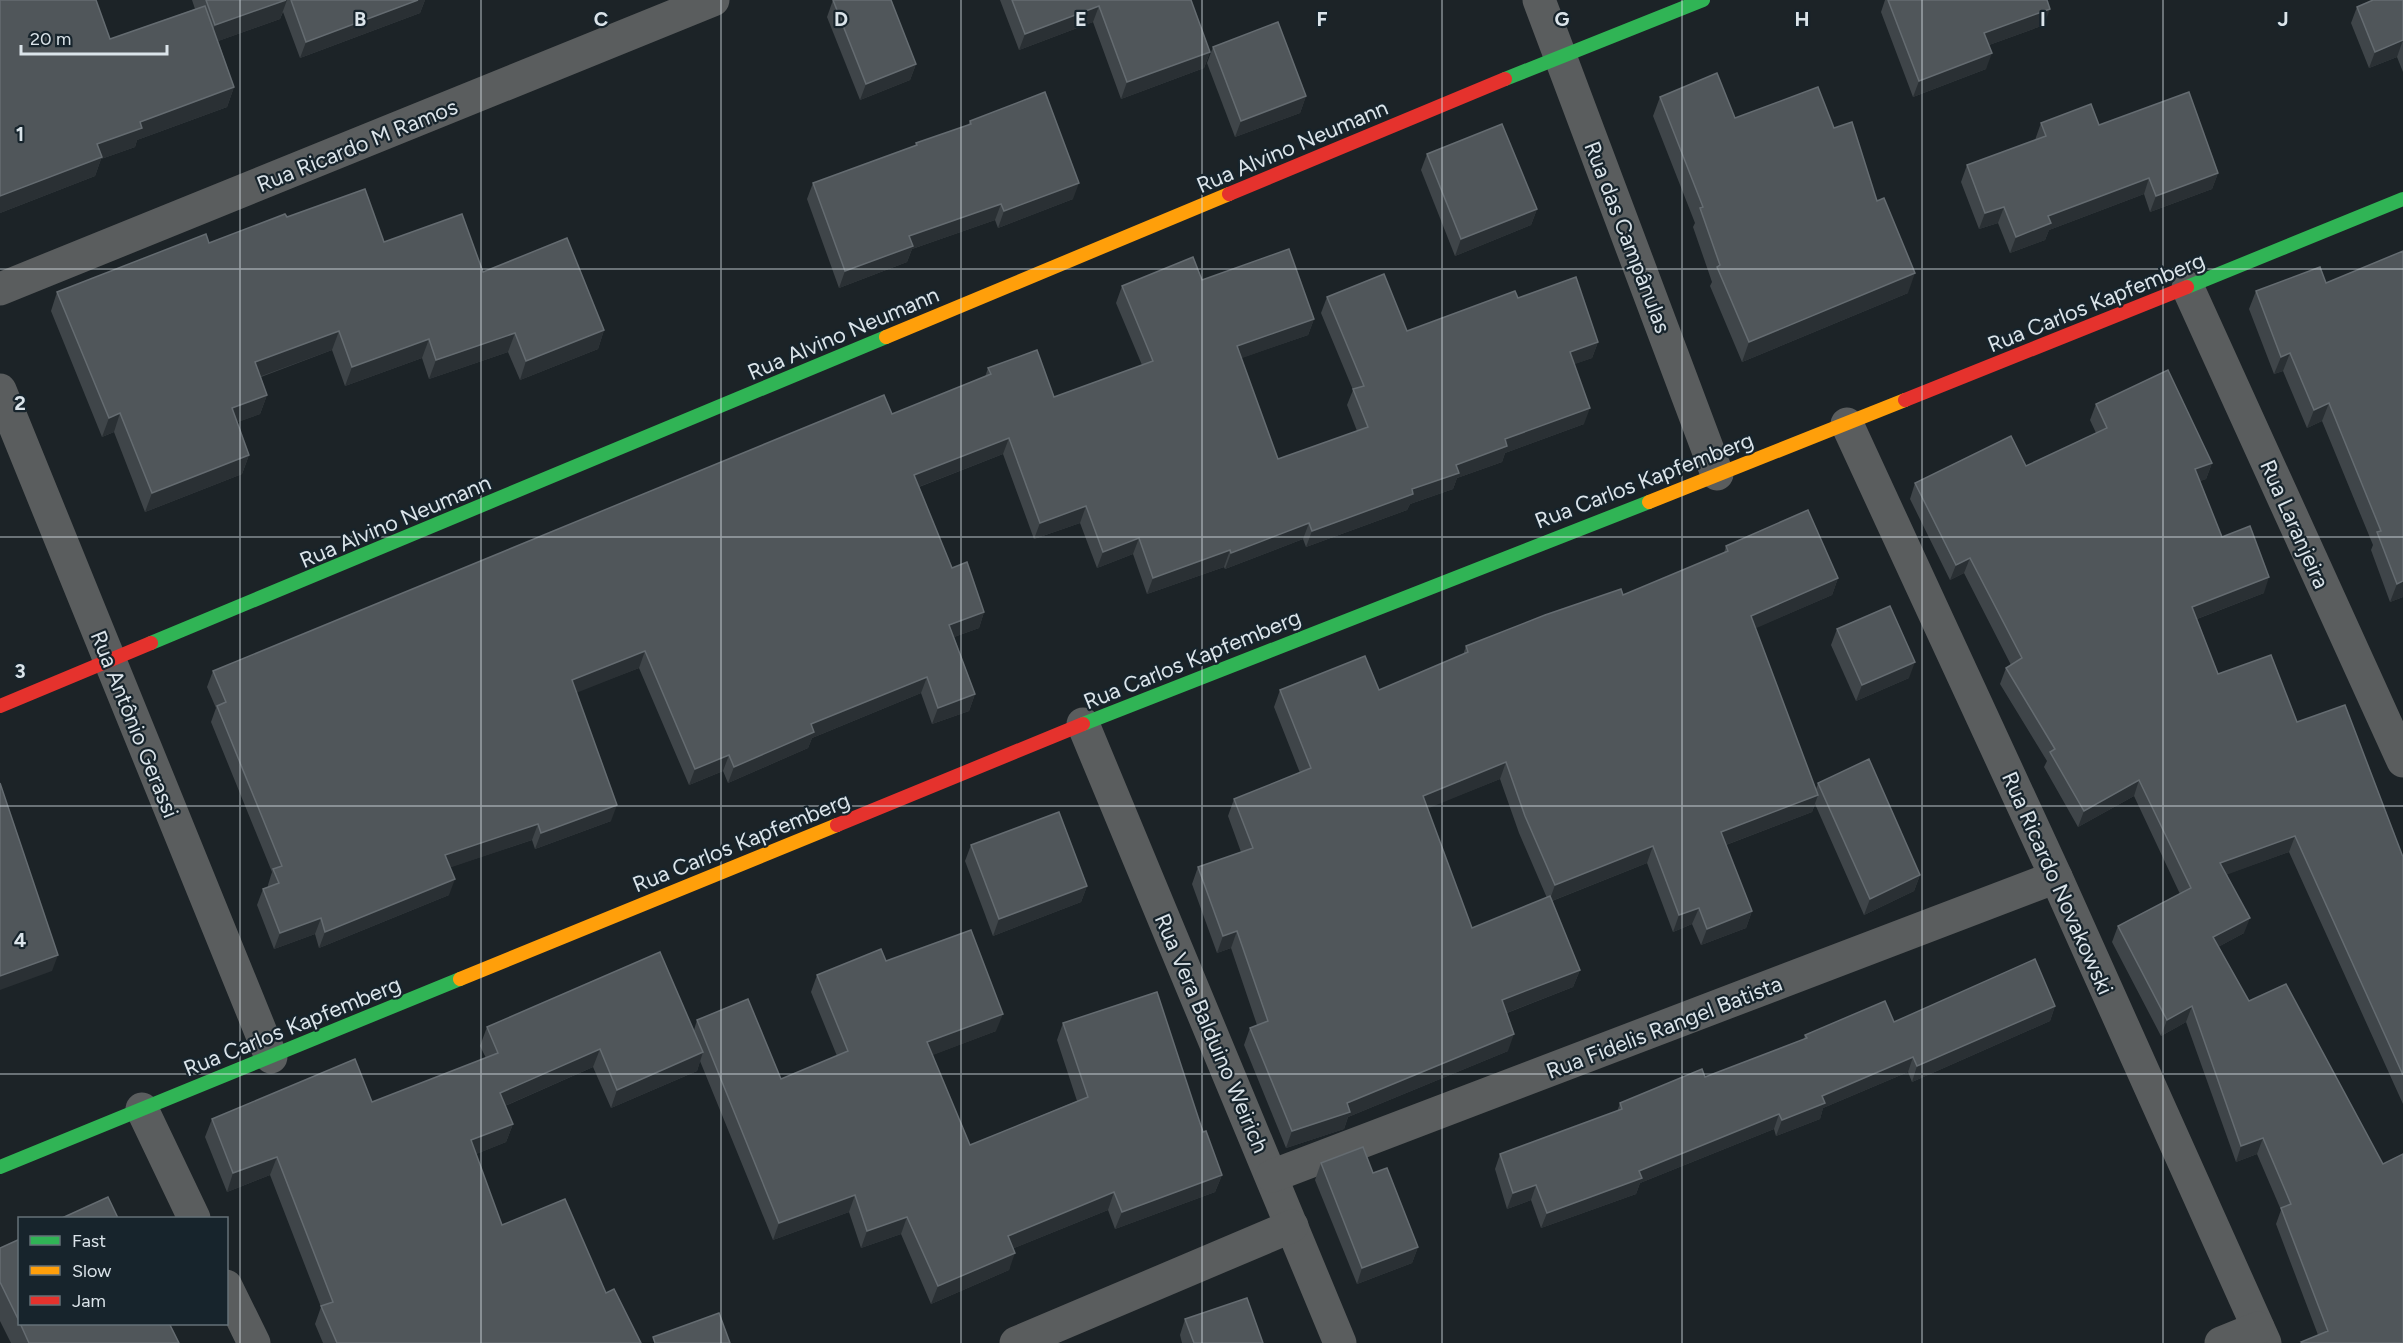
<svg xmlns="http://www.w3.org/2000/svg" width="2403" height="1343" viewBox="0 0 2403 1343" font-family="Figtree,sans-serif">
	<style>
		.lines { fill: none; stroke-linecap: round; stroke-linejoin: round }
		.street { stroke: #5a5d5e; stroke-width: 33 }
		.fast { stroke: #30b455; stroke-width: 14 }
		.slow { stroke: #ff9f0a; stroke-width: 14 }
		.jam { stroke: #e5322d; stroke-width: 14 }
		.wall { fill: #3f4549; fill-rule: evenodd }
		.shaded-wall { fill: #2a3034 }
		.building { fill: #50565a; stroke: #656c71; stroke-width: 1.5 }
		.grid { fill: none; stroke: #dbe4ea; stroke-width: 1.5; stroke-opacity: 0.55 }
		.labels { text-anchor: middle; stroke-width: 4.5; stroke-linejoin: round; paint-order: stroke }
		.street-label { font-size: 22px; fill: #dbe4ea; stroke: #17242c }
		.grid-label { font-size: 20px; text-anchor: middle; font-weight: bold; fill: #dbe4ea; stroke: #17242c; stroke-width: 4.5; stroke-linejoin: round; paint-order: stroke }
	</style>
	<rect width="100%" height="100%" fill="#1c2327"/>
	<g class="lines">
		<g class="street">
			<path d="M1539 0 1717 474"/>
			<path d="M2188 288 2403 761"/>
			<path d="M0 289 713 0"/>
			<path d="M0 390 271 1057"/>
			<path d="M1847 424 2056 877 2265 1343"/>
			<path d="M1083 724 1340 1343"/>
			<path d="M142 1109 194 1218"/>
			<path d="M1272 1176 2056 877"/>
			<path d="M226 1286 254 1343"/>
			<path d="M1016 1343 1292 1226"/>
			<path d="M2221 1343 2258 1328"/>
		</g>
		<g class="fast">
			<path d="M1505 79 1703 0"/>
			<path d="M2187 287 2403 199"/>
			<path d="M151 643 886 337"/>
			<path d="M1083 724 1649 502"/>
			<path d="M0 1167 460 979"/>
		</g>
		<g class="slow">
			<path d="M886 337 1229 194"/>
			<path d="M1649 502 1905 400"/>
			<path d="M460 979 837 825"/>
		</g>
		<g class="jam">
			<path d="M1229 194 1505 79"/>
			<path d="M1905 400 2187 287"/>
			<path d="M0 706 151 643"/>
			<path d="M837 825 1083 724"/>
		</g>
	</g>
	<g class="wall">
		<path d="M0 0 110 39 195 9 192 0H425L420 13 300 58 283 12 280 19 218 41 234 87 227 107 137 140 135 147 101 159 95 176 0 213Z"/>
		<path d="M833 0 916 64 910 80 860 100 827 17Z"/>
		<path d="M1000 0H1191L1210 52 1204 68 1121 99 1093 22 1019 50Z"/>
		<path d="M1885 0H2047L2044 25 1989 45 1986 69 1913 97 1881 12Z"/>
		<path d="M2403 0V72L2397 57 2369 68 2351 23 2357 7Z"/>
		<path d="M1213 47 1306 96 1300 113 1235 137 1207 63Z"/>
		<path d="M1660 97 1735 118 1834 128 1908 293 1742 362 1710 286 1712 282 1693 227 1695 223 1653 116Z"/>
		<path d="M970 121 1073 199 998 228 995 220 912 249 907 262 839 288 807 199 813 183 915 146 916 143 968 125Z"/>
		<path d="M2041 123 2099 125 2218 173 2212 189 2150 212 2144 194 2049 230 2045 240 2010 253 1998 223 1979 229 1961 182 1967 165 2035 140Z"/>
		<path d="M1427 154 1537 209 1531 225 1455 256 1421 170Z"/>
		<path d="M287 217 384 242 483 272 604 330 598 349 520 380 508 352 429 379 422 358 345 386 332 350 261 377 267 395 260 414 237 422 249 455 242 474 145 512 114 432 102 437 51 311 57 292Z"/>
		<path d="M2320 267 2403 597 2390 602 2371 550 2373 545 2322 421 2307 428 2283 371 2274 374 2249 309 2256 291Z"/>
		<path d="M1202 280 1314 319 1308 335 1241 358 1278 459 1357 431 1347 405 1353 390 1321 313 1327 297 1407 331 1518 298 1598 342 1592 358 1574 364 1584 424 1505 453 1502 462 1457 478 1453 489 1410 504 1407 510 1306 547 1303 539 1225 569 1224 567 1147 594 1133 554 1097 568 1080 523 1034 539 1003 454 919 487 952 568 984 612 979 628 954 637 975 694 969 711 932 724 921 693 812 738 808 748 728 783 723 771 689 785 639 668 576 692 611 821 535 849 532 840 450 867 449 895 319 948 315 934 274 949 257 905 263 889 268 887V885L272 872 211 722 216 708 207 687 213 671 892 414 985 377 988 368 1054 397 1142 365 1116 303 1122 286Z"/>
		<path d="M2096 404 2212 463 2206 479 2200 481 2222 537 2264 593 2197 619 2218 674 2297 722 2403 857V1104L2289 852 2227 874 2244 933 2218 947 2403 1343H2301V1342L2318 1335 2276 1224 2281 1210 2257 1154 2236 1162 2186 1022 2161 1036 2112 942 2118 926 2180 894 2134 796 2078 827 2044 767 2047 761 2000 684 2006 668 2011 665 1964 573 1950 580 1910 499 1915 483 2026 466 2096 433 2090 420Z"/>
		<path d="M1726 546 1838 578 1832 595 1755 628 1816 789 1818 783 1920 875 1914 891 1864 915 1815 804 1812 812 1726 845 1752 911 1746 928 1701 945 1692 924 1673 932 1647 863 1552 901 1580 970 1573 987 1507 1013 1508 1051 1348 1117 1344 1129 1286 1148 1244 1045 1250 1028 1257 1025 1231 948 1217 953 1192 884 1198 867 1241 852 1228 816 1234 799 1300 773 1274 707 1280 690H1379L1463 655 1466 646 1623 595 1724 553ZM1500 779 1519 833 1547 898 1472 928 1427 808Z"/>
		<path d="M1837 629 1909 678 1856 701 1831 645Z"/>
		<path d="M971 845 1087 886 1081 902 993 936 965 861Z"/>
		<path d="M886 961 996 1031 932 1055 970 1145 1077 1101 1057 1040 1063 1023 1203 1132 1222 1175 1215 1192 1115 1229 1108 1210 1014 1248 1009 1270 931 1304 901 1234 861 1248 849 1212 773 1240 700 1061 697 1071 611 1108 593 1067 505 1106 513 1124 506 1142 476 1154 502 1225 606 1293 641 1343H323L315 1324 321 1307 270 1175 227 1192 205 1137 212 1119 372 1102 486 1058 480 1046 487 1027 694 1030 697 1020 781 1079 837 1056 811 992 817 975Z"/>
		<path d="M2055 1006 2050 1021 1912 1082 1908 1072 1823 1108 1820 1119 1776 1136 1774 1129 1640 1183 1636 1194 1541 1228 1531 1200 1507 1209 1495 1169 1500 1154 1617 1112 1620 1103 1705 1077 1804 1039 1805 1035 1894 1022Z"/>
		<path d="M1321 1163 1373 1173 1418 1247 1412 1263 1357 1284 1315 1180Z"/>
		<path d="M0 1248 179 1343H11L0 1321Z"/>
		<path d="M1185 1319 1263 1343H1182L1180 1335Z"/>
	</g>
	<g class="shaded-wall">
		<path d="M286 0H287L280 19 207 45 215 25Z"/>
		<path d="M418 0H425L420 13 300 58 306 42Z"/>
		<path d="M1099 6 1093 22 1019 50 1025 34Z"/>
		<path d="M2050 9 2044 25 1978 49 1984 33Z"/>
		<path d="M2403 40 2397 57 2369 68 2375 52Z"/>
		<path d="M1210 52 1204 68 1121 99 1127 82Z"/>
		<path d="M1992 53 1986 69 1913 97 1919 81Z"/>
		<path d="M916 64 910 80 860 100 866 84Z"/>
		<path d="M234 87 227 107 137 140 135 147 101 159 95 176 0 213V196L97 144 140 122Z"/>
		<path d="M1306 96 1300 113 1235 137 1241 121Z"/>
		<path d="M2218 173 2212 189 2150 212 2156 196Z"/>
		<path d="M2149 178 2144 194 2049 230 2045 240 2010 253 2016 237 2048 216Z"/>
		<path d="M1079 183 1073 199 998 228 1004 211Z"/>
		<path d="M1001 204 995 220 912 249 907 262 839 288 845 271 909 236Z"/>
		<path d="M2004 207 1998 223 1979 229 1985 213Z"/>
		<path d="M1537 209 1531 225 1455 256 1461 239Z"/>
		<path d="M1915 273 1908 293 1742 362 1749 342Z"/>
		<path d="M1314 319 1308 335 1231 362 1237 346Z"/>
		<path d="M604 330 598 349 520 380 526 361Z"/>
		<path d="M339 331 332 350 248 381 255 362Z"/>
		<path d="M515 333 508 352 429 379 436 360Z"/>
		<path d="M429 339 422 358 345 386 352 367Z"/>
		<path d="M1598 342 1592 358 1564 368 1570 352Z"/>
		<path d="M2290 353 2283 371 2274 374 2281 357Z"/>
		<path d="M267 395 260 414 225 427 232 408Z"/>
		<path d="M2329 403 2322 421 2307 428 2314 410Z"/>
		<path d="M1590 408 1584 424 1505 453 1502 462 1457 478 1453 489 1410 504 1407 510 1306 547 1312 531 1412 489 1505 439Z"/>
		<path d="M120 413 114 432 102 437 109 418Z"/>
		<path d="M1009 438 1003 454 908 491 914 475Z"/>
		<path d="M249 455 242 474 145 512 152 493Z"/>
		<path d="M2212 463 2206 479 2189 485 2195 469Z"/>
		<path d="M1086 506 1080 523 1034 539 1040 523Z"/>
		<path d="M1309 523 1303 539 1225 569 1231 553Z"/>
		<path d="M1139 538 1133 554 1097 568 1103 552Z"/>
		<path d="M1230 550 1224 567 1147 594 1153 578Z"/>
		<path d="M1970 558 1964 573 1950 580 1956 565Z"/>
		<path d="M2269 577 2264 593 2186 623 2192 607Z"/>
		<path d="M1838 578 1832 595 1745 633 1751 616Z"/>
		<path d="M2403 581V597L2390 602 2397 584Z"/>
		<path d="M984 612 979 628 943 641 949 625Z"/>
		<path d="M645 651 639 668 566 697 572 680Z"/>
		<path d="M1915 662 1909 678 1856 701 1862 685Z"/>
		<path d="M927 677 921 693 812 738 808 748 728 783 734 767 811 724Z"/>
		<path d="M975 694 969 711 932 724 938 708Z"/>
		<path d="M729 755 723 771 689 785 695 769Z"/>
		<path d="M1506 762 1500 779 1417 813 1423 796Z"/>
		<path d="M2139 780 2134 796 2078 827 2084 811Z"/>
		<path d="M1818 795 1812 812 1715 849 1721 832Z"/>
		<path d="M617 805 611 821 535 849 541 833Z"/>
		<path d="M538 824 532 840 440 871 445 855Z"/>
		<path d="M2295 836 2289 852 2215 879 2220 863Z"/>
		<path d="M1653 846 1647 863 1549 902 1555 885Z"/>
		<path d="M1920 875 1914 891 1864 915 1870 899Z"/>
		<path d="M455 879 449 895 319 948 325 932Z"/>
		<path d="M1087 886 1081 902 993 936 999 919Z"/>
		<path d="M1699 908 1692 924 1673 932 1679 915Z"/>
		<path d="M1752 911 1746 928 1701 945 1707 929Z"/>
		<path d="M321 918 315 934 274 949 280 933Z"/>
		<path d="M2250 918 2244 933 2207 953 2213 937Z"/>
		<path d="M1237 931 1231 948 1217 953 1223 936Z"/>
		<path d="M58 955 52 971 0 990V976Z"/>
		<path d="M1580 970 1573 987 1496 1017 1502 1000Z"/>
		<path d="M2055 1006 2050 1021 1912 1082 1917 1066Z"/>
		<path d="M2192 1006 2186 1022 2161 1036 2167 1020Z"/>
		<path d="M1003 1014 996 1031 920 1060 927 1042Z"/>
		<path d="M1514 1034 1508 1051 1348 1117 1344 1129 1286 1148 1292 1131 1347 1103Z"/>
		<path d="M600 1049 593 1067 493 1111 500 1093Z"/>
		<path d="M703 1052 697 1071 611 1108 617 1090Z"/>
		<path d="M1913 1057 1908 1072 1823 1108 1820 1119 1776 1136 1782 1120 1822 1096Z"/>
		<path d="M1779 1114 1774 1129 1640 1183 1636 1194 1541 1228 1547 1213 1639 1171Z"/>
		<path d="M513 1124 506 1142 464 1159 471 1140Z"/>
		<path d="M2263 1138 2257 1154 2236 1162 2241 1146Z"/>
		<path d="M277 1157 270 1175 227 1192 233 1173Z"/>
		<path d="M1222 1175 1215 1192 1115 1229 1122 1212Z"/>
		<path d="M1536 1185 1531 1200 1507 1209 1513 1193Z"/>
		<path d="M1114 1192 1108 1210 1002 1253 1008 1236Z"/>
		<path d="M855 1195 849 1212 773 1240 779 1223Z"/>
		<path d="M907 1217 901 1234 861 1248 867 1231Z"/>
		<path d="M1418 1247 1412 1263 1357 1284 1362 1268Z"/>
		<path d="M1015 1253 1009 1270 931 1304 938 1286Z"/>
	</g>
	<g class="building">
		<path d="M0 0H96L110 39 205 6 234 87 140 122 142 128 97 144 102 157 0 196Z"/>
		<path d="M206 0H286L215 25Z"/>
		<path d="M291 0H418L306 42Z"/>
		<path d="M833 0H891L916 64 866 84Z"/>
		<path d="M1012 0H1191L1210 52 1127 82 1099 6 1025 34Z"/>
		<path d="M1888 0H2047L2050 9 1984 33 1992 53 1919 81Z"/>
		<path d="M2373 0H2403V41V40L2375 52 2357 7Z"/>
		<path d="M1278 22 1306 96 1241 121 1213 47Z"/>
		<path d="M1717 73 1735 118 1818 87 1834 128 1852 122 1877 201 1884 198 1915 273 1749 342 1717 267 1720 265 1700 208 1703 207 1660 97Z"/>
		<path d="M1045 92 1079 183 1004 211 1001 204 909 236 913 246 845 271 813 183 917 145 916 143 971 124 970 121Z"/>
		<path d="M2189 92 2218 173 2156 196 2149 178 2048 216 2051 223 2016 237 2004 207 1985 213 1967 165 2046 136 2041 123 2091 104 2099 125Z"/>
		<path d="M1502 124 1537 209 1461 239 1427 154Z"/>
		<path d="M365 189 384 242 462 214 483 272 567 238 604 330 526 361 515 333 436 360 429 339 352 367 339 331 255 362 267 395 232 408 249 455 152 493 120 413 109 418 57 292 206 234 209 243 285 214 287 217Z"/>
		<path d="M1289 249 1314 319 1237 346 1278 459 1368 427 1353 389 1364 386 1327 297 1384 274 1407 331 1515 291 1518 298 1576 277 1598 342 1570 352 1590 408 1505 439 1507 446 1456 465 1459 473 1412 489 1413 494 1312 531 1309 523 1231 553 1230 550 1153 578 1139 538 1103 552 1086 506 1040 523 1009 438 914 475 952 568 967 562 984 612 949 625 975 694 938 708 927 677 811 724 814 732 734 767 729 755 695 769 645 651 572 680 617 805 541 833 538 824 445 855 455 879 325 932 321 918 280 933 263 889 279 883 273 869 282 866 217 706 226 702 213 671 884 395 892 414 991 374 988 368 1037 350 1054 397 1153 361 1122 286 1193 257 1202 280Z"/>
		<path d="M2403 251V581L2397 584 2377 532 2381 531 2329 403 2314 410 2290 353 2281 357 2256 291 2320 267 2326 283Z"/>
		<path d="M2168 370 2212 463 2195 469 2222 537 2250 526 2269 577 2192 607 2218 674 2271 655 2297 722 2345 705 2403 857V1075L2295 836 2220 863 2250 918 2213 937 2249 1001 2286 984 2383 1164 2403 1154V1343H2302L2301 1342 2328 1331 2281 1208 2291 1204 2263 1138 2241 1146 2192 1006 2167 1020 2118 926 2191 888 2139 780 2084 811 2050 752 2055 749 2006 668 2022 658 1970 558 1956 565 1915 483 2011 436 2026 466 2107 428 2096 404Z"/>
		<path d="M1808 510 1838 578 1751 616 1818 795 1721 832 1752 911 1707 929 1699 908 1679 915 1653 846 1555 885 1525 816 1506 762 1423 796 1472 928 1550 896 1580 970 1502 1000 1514 1034 1347 1103 1350 1112 1292 1131 1250 1028 1268 1021 1237 931 1223 936 1198 867 1253 848 1234 799 1311 768 1280 690 1365 656 1379 690 1468 652 1466 646 1545 615 1621 589 1623 595 1728 551 1726 546Z"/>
		<path d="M1890 606 1915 662 1862 685 1837 629Z"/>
		<path d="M1869 759 1920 875 1870 899 1818 783Z"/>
		<path d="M0 783 58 955 0 976Z"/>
		<path d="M1059 812 1087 886 999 919 971 845Z"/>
		<path d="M971 930 1003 1014 927 1042 970 1145 1088 1097 1063 1023 1157 992 1203 1132 1206 1131 1222 1175 1122 1212 1114 1192 1008 1236 1015 1253 938 1286 907 1217 867 1231 855 1195 779 1223 697 1020 748 999 781 1079 848 1051 817 975 881 949 886 961Z"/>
		<path d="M660 952 703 1052 617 1090 600 1049 500 1093 513 1124 471 1140 502 1225 565 1199 606 1293 614 1289 641 1343H337L321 1306 333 1302 277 1157 233 1173 212 1119 355 1059 372 1102 498 1053 487 1027Z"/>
		<path d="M2035 959 2055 1006 1917 1066 1913 1057 1822 1096 1825 1103 1782 1120 1779 1114 1639 1171 1642 1178 1547 1213 1536 1185 1513 1193 1500 1154 1622 1109 1620 1103 1702 1069 1705 1077 1807 1038 1805 1035 1885 1001 1894 1022Z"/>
		<path d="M1363 1147 1373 1173 1387 1168 1418 1247 1362 1268 1321 1163Z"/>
		<path d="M108 1197 118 1218H62Z"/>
		<path d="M20 1239V1323L0 1282V1248Z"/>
		<path d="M1247 1298 1263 1343H1194L1185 1319Z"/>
		<path d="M719 1313 730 1343H655L653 1337Z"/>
		<path d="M20 1323H169L179 1343H29Z"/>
	</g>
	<path class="grid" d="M240 0V1343M481 0V1343M721 0V1343M961 0V1343M1202 0V1343M1442 0V1343M1682 0V1343M1922 0V1343M2163 0V1343M0 269H2403M0 537H2403M0 806H2403M0 1074H2403"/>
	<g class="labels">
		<g class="street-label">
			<text transform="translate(357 145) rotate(-22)" y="8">Rua Ricardo M Ramos</text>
			<text transform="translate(1292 146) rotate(-23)" y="8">Rua Alvino Neumann</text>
			<text transform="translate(1628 237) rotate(69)" y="8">Rua das Campânulas</text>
			<text transform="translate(2096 302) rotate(-22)" y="8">Rua Carlos Kapfemberg</text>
			<text transform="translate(843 333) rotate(-23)" y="8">Rua Alvino Neumann</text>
			<text transform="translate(1644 480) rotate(-21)" y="8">Rua Carlos Kapfemberg</text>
			<text transform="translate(395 521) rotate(-23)" y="8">Rua Alvino Neumann</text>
			<text transform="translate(2295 524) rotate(66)" y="8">Rua Laranjeira</text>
			<text transform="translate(1192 659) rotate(-22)" y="8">Rua Carlos Kapfemberg</text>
			<text transform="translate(135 724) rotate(68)" y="8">Rua Antônio Gerassi</text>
			<text transform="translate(741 842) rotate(-22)" y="8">Rua Carlos Kapfemberg</text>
			<text transform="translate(2058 883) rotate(66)" y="8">Rua Ricardo Novakowski</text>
			<text transform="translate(292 1026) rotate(-22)" y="8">Rua Carlos Kapfemberg</text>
			<text transform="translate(1664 1027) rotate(-21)" y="8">Rua Fidelis Rangel Batista</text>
			<text transform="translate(1212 1033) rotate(67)" y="8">Rua Vera Balduino Weirich</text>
		</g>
	</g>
	<g class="grid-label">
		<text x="360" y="26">B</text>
		<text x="601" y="26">C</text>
		<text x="841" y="26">D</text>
		<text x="1081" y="26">E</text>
		<text x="1322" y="26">F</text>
		<text x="1562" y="26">G</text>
		<text x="1802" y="26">H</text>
		<text x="2043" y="26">I</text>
		<text x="2283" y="26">J</text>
		<text x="20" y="141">1</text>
		<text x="20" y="410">2</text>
		<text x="20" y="678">3</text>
		<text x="20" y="947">4</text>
	</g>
	<rect x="18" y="1217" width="210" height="108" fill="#17242c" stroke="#657178" stroke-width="1.5"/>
	<rect x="30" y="1236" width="30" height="9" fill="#30b455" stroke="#657178" stroke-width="1.5"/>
	<text x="72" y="1247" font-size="18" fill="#dbe4ea">Fast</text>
	<rect x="30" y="1266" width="30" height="9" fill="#ff9f0a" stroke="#657178" stroke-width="1.5"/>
	<text x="72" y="1277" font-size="18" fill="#dbe4ea">Slow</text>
	<rect x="30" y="1296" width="30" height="9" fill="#e5322d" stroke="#657178" stroke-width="1.5"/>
	<text x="72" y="1307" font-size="18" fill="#dbe4ea">Jam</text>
	<path d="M21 45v9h146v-9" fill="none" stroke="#dbe4ea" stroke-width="3"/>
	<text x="30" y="45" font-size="18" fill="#dbe4ea" stroke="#17242c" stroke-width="4.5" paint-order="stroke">20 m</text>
</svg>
